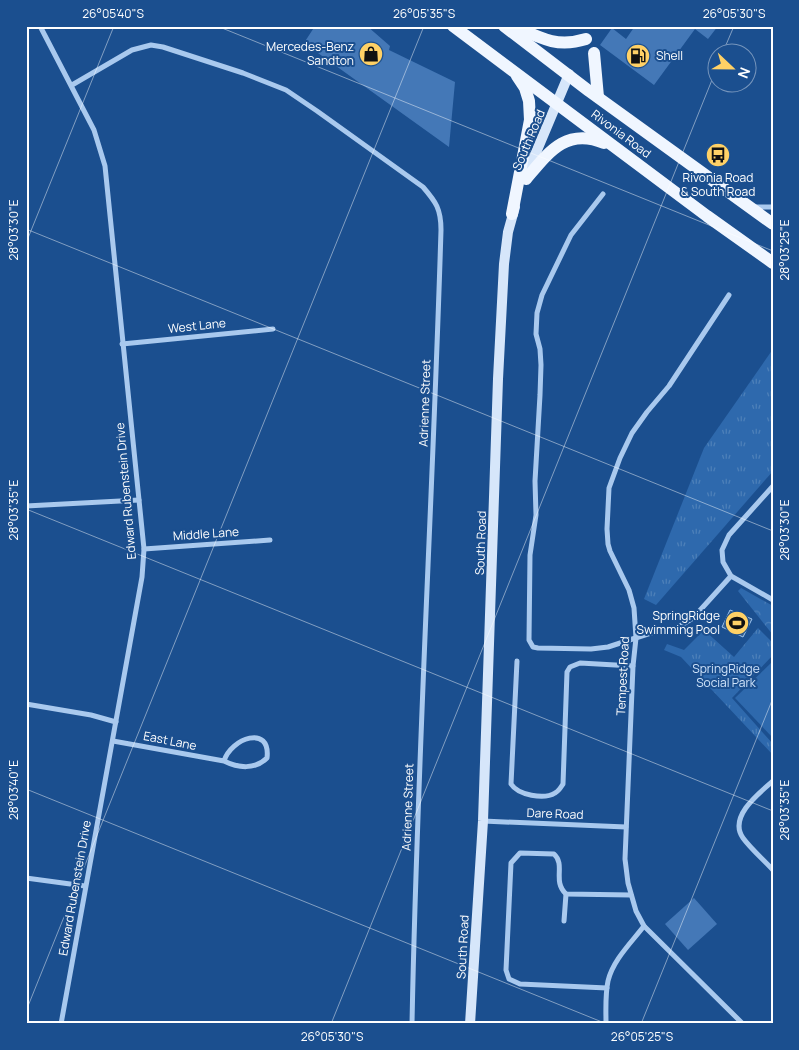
<svg xmlns="http://www.w3.org/2000/svg" width="799" height="1050" viewBox="0 0 799 1050" font-family="Manrope,sans-serif">
	<style>
		.forest { fill: url(#forest-crowns) }
		.park { fill: url(#park-tufts) }
		.garden { fill: #2e69ad }
		.water { fill: #3c6290; stroke: #9cc4f0 }
		.building { fill: #4478b7 }
		.lines { fill: none; stroke-linecap: round; stroke-linejoin: round }
		.street { stroke: #a9c9ee; stroke-width: 5 }
		.secondary { stroke: #d6e6fa; stroke-width: 10 }
		.primary { stroke: #f0f6ff; stroke-width: 12 }
		.ticks { fill: none; stroke: #fff; stroke-width: 1; stroke-opacity: 0.45 }
		.labels { text-anchor: middle; stroke-width: 4; stroke-linejoin: round; paint-order: stroke }
		.poi-label { font-size: 12px; fill: #fff; stroke: #1b4f8f; text-anchor: end }
		.street-label { font-size: 12px; fill: #fff; stroke: #1b4f8f }
		.park-label { font-size: 12px; fill: #cfe3fa; stroke: #1b4f8f }
		.neatline { fill: none; stroke: #fff; stroke-width: 2 }
		.ticks-label { font-size: 12px; text-anchor: middle; fill: #fff }
	</style>
	<defs>
		<pattern id="forest-crowns" width="20" height="18" patternUnits="userSpaceOnUse" patternTransform="scale(1.25)"><rect width="20" height="18" fill="#2e69ad"/><path d="M2 6a3 3 0 1 1 6 0M12 15a3 3 0 1 1 6 0" fill="none" stroke="#4d80b9"/></pattern>
		<pattern id="park-tufts" width="24" height="20" patternUnits="userSpaceOnUse" patternTransform="scale(1.25)"><rect width="24" height="20" fill="#2e69ad"/><path d="M3 7l-1-3M5 7V3M7 7l1-3M15 17l-1-3M17 17v-4M19 17l1-3" fill="none" stroke="#4d80b9"/></pattern>
	</defs>
	<rect width="100%" height="100%" fill="#1b4f8f"/>
	<path class="forest" d="M741 588 773 606V635L738 591Z"/>
	<g class="park">
		<path d="M773 349V471L656 605 644 599 704 448Z"/>
		<path d="M758 628 773 643V655L732 698 773 744V755L681 657 664 650 667 644 684 650 704 630 734 657Z"/>
	</g>
	<path class="garden" d="M773 661V738L735 698Z"/>
	<path class="water" d="M730 610 752 619 743 637 722 627Z"/>
	<g class="building">
		<path d="M315 26H367L390 46 389 50 455 82 449 147 304 43Z"/>
		<path d="M635 26H718L708 39 695 29 654 85 600 45 612 28 626 39Z"/>
		<path d="M694 898 717 924 688 950 665 924Z"/>
	</g>
	<g class="lines">
		<g class="street">
			<path d="M40 26 94 130 105 166 144 549 142 577 61 1024"/>
			<path d="M72 85 132 50 151 45 163 47 243 73 286 90 317 111 423 187C436 202 441 209 441 230 433 495 417 759 412 1024"/>
			<path d="M603 194 571 235 542 295 537 313 536 334 540 349 541 365 540 395 535 481 536 515 530 555 529 640 533 647 538 648 591 649 608 647 657 631 675 629 693 618 731 576"/>
			<path d="M756 207H773"/>
			<path d="M729 295 669 386 647 412 632 433 620 458 609 488 607 529 608 544 610 551 629 590 634 608 636 638 633 666 625 859 628 883 636 911 644 926 743 1024"/>
			<path d="M122 344 273 329"/>
			<path d="M773 486 729 535 722 550 723 562 731 576 773 600"/>
			<path d="M26 506 139 500"/>
			<path d="M144 549 270 540"/>
			<path d="M517 661 511 784C518 795 544 800 555 793 559 791 561 787 563 784L567 672 570 667 580 663 633 666"/>
			<path d="M26 704 91 715 116 722"/>
			<path d="M113 741 224 761C238 768 255 770 267 758 271 724 231 738 224 761"/>
			<path d="M773 781C759 793 728 817 743 838 751 849 763 859 773 870"/>
			<path d="M483 821 626 827"/>
			<path d="M26 878 85 886"/>
			<path d="M564 921 566 894"/>
			<path d="M607 988 520 984 509 979 506 970 511 863 520 853 554 854C566 865 552 881 566 894L631 895"/>
			<path d="M606 1024C606 1010 605 995 608 981 613 960 631 943 644 926"/>
		</g>
		<g class="secondary">
			<path d="M527 174 569 74"/>
			<path d="M470 1024 483 821 498 379 504 264 508 232 515 207"/>
		</g>
		<g class="primary">
			<path d="M453 26 707 216 773 263"/>
			<path d="M504 26 589 91 773 224"/>
			<path d="M514 26C540 38 557 48 586 39"/>
			<path d="M594 53 598 97"/>
			<path d="M526 179C548 153 566 127 604 143"/>
			<path d="M512 214 530 120 529 101 525 88 517 76"/>
		</g>
	</g>
	<path class="ticks" d="M217 26 773 251M723 52 734 26M26 229 773 531M26 243 114 26M26 509 773 811M26 789 607 1024M26 1011 424 26M331 1024 716 70M641 1024 773 698"/>
	<defs>
		<g id="shop-disc" transform="scale(1.25)"><circle r="9.5" fill="#ffd166" stroke="#1b4f8f"/><path d="M-5-2.5h2.3a2.7 3.5 0 0 1 5.4 0H5L5.5 6h-11ZM-1.5-2.5h3a1.5 2.3 0 0 0-3 0Z" fill="#111"/></g>
		<g id="fuel-disc" transform="scale(1.25)"><circle r="9.5" fill="#ffd166" stroke="#1b4f8f"/><path d="M-5.5-6h7V0h2V4h1.3V-2.5L3-4.5l.8-.8L6-3V5H2.5V1h-1V6h-7ZM-4.2-4.7v3.2H.2V-4.7Z" fill="#111"/></g>
		<g id="bus-disc" transform="scale(1.25)"><circle r="9.5" fill="#ffd166" stroke="#1b4f8f"/><path d="M-5-6H5V4H4V6H2V4H-2V6H-4V4H-5ZM-3.5-4V0h7V-4ZM-3.5 1.2v1.5H-2V1.2ZM2 1.2v1.5H3.5V1.2Z" fill="#111"/></g>
		<g id="stadium-disc" transform="scale(1.25)"><circle r="9.5" fill="#ffd166" stroke="#1b4f8f"/><path d="M0-5a6.5 5 0 1 0 0 10a6.5 5 0 1 0 0-10ZM-3.5-1.8h7v3.6h-7Z" fill="#111"/></g>
	</defs>
	<g fill-rule="evenodd">
		<use href="#shop-disc" x="371" y="54"/>
		<use href="#fuel-disc" x="638" y="56"/>
		<use href="#bus-disc" x="718" y="155"/>
		<use href="#stadium-disc" x="737" y="623"/>
	</g>
	<g class="labels">
		<g class="poi-label">
			<text x="354" y="51">Mercedes-Benz<tspan x="354" dy="14">Sandton</tspan></text>
			<text x="656" y="60" text-anchor="start">Shell</text>
			<text x="718" y="182" text-anchor="middle">Rivonia Road<tspan x="718" dy="14">&amp; South Road</tspan></text>
			<text x="720" y="620">SpringRidge<tspan x="720" dy="14">Swimming Pool</tspan></text>
		</g>
		<g class="street-label">
			<text transform="translate(621 134) rotate(37)" y="4">Rivonia Road</text>
			<text transform="translate(529 140) rotate(-67)" y="4">South Road</text>
			<text transform="translate(197 326) rotate(-6)" y="4">West Lane</text>
			<text transform="translate(425 403) rotate(-88)" y="4">Adrienne Street</text>
			<text transform="translate(126 491) rotate(-95)" y="4">Edward Rubenstein Drive</text>
			<text transform="translate(206 534) rotate(-4)" y="4">Middle Lane</text>
			<text transform="translate(481 543) rotate(-88)" y="4">South Road</text>
			<text transform="translate(623 676) rotate(-87)" y="4">Tempest Road</text>
			<text transform="translate(170 741) rotate(11)" y="4">East Lane</text>
			<text transform="translate(408 807) rotate(-88)" y="4">Adrienne Street</text>
			<text transform="translate(555 814) rotate(2)" y="4">Dare Road</text>
			<text transform="translate(75 888) rotate(-80)" y="4">Edward Rubenstein Drive</text>
			<text transform="translate(463 947) rotate(-87)" y="4">South Road</text>
		</g>
		<g class="park-label">
			<text x="726" y="673">SpringRidge<tspan x="726" dy="14">Social Park</tspan></text>
		</g>
	</g>
	<rect width="799" height="1050" fill="none" stroke="#1b4f8f" stroke-width="55"/>
	<g transform="translate(732 68) rotate(112)"><circle r="24" fill="#1b4f8f" stroke="#7695bc"/>
	<path d="M0-4L9 19L0 12L-9 19Z" fill="#ffd166"/>
	<text y="-8" font-size="14" font-weight="bold" text-anchor="middle" fill="#ffffff">N</text>
	</g>
	<rect x="28" y="28" width="744" height="994" class="neatline"/>
	<g class="ticks-label">
		<text x="113" y="18">26°05'40"S</text>
		<text x="424" y="18">26°05'35"S</text>
		<text x="734" y="18">26°05'30"S</text>
		<text transform="translate(14 230) rotate(-90)" y="4">28°03'30"E</text>
		<text transform="translate(785 250) rotate(-90)" y="4">28°03'25"E</text>
		<text transform="translate(14 510) rotate(-90)" y="4">28°03'35"E</text>
		<text transform="translate(785 530) rotate(-90)" y="4">28°03'30"E</text>
		<text transform="translate(14 790) rotate(-90)" y="4">28°03'40"E</text>
		<text transform="translate(785 810) rotate(-90)" y="4">28°03'35"E</text>
		<text x="332" y="1041">26°05'30"S</text>
		<text x="642" y="1041">26°05'25"S</text>
	</g>
</svg>
